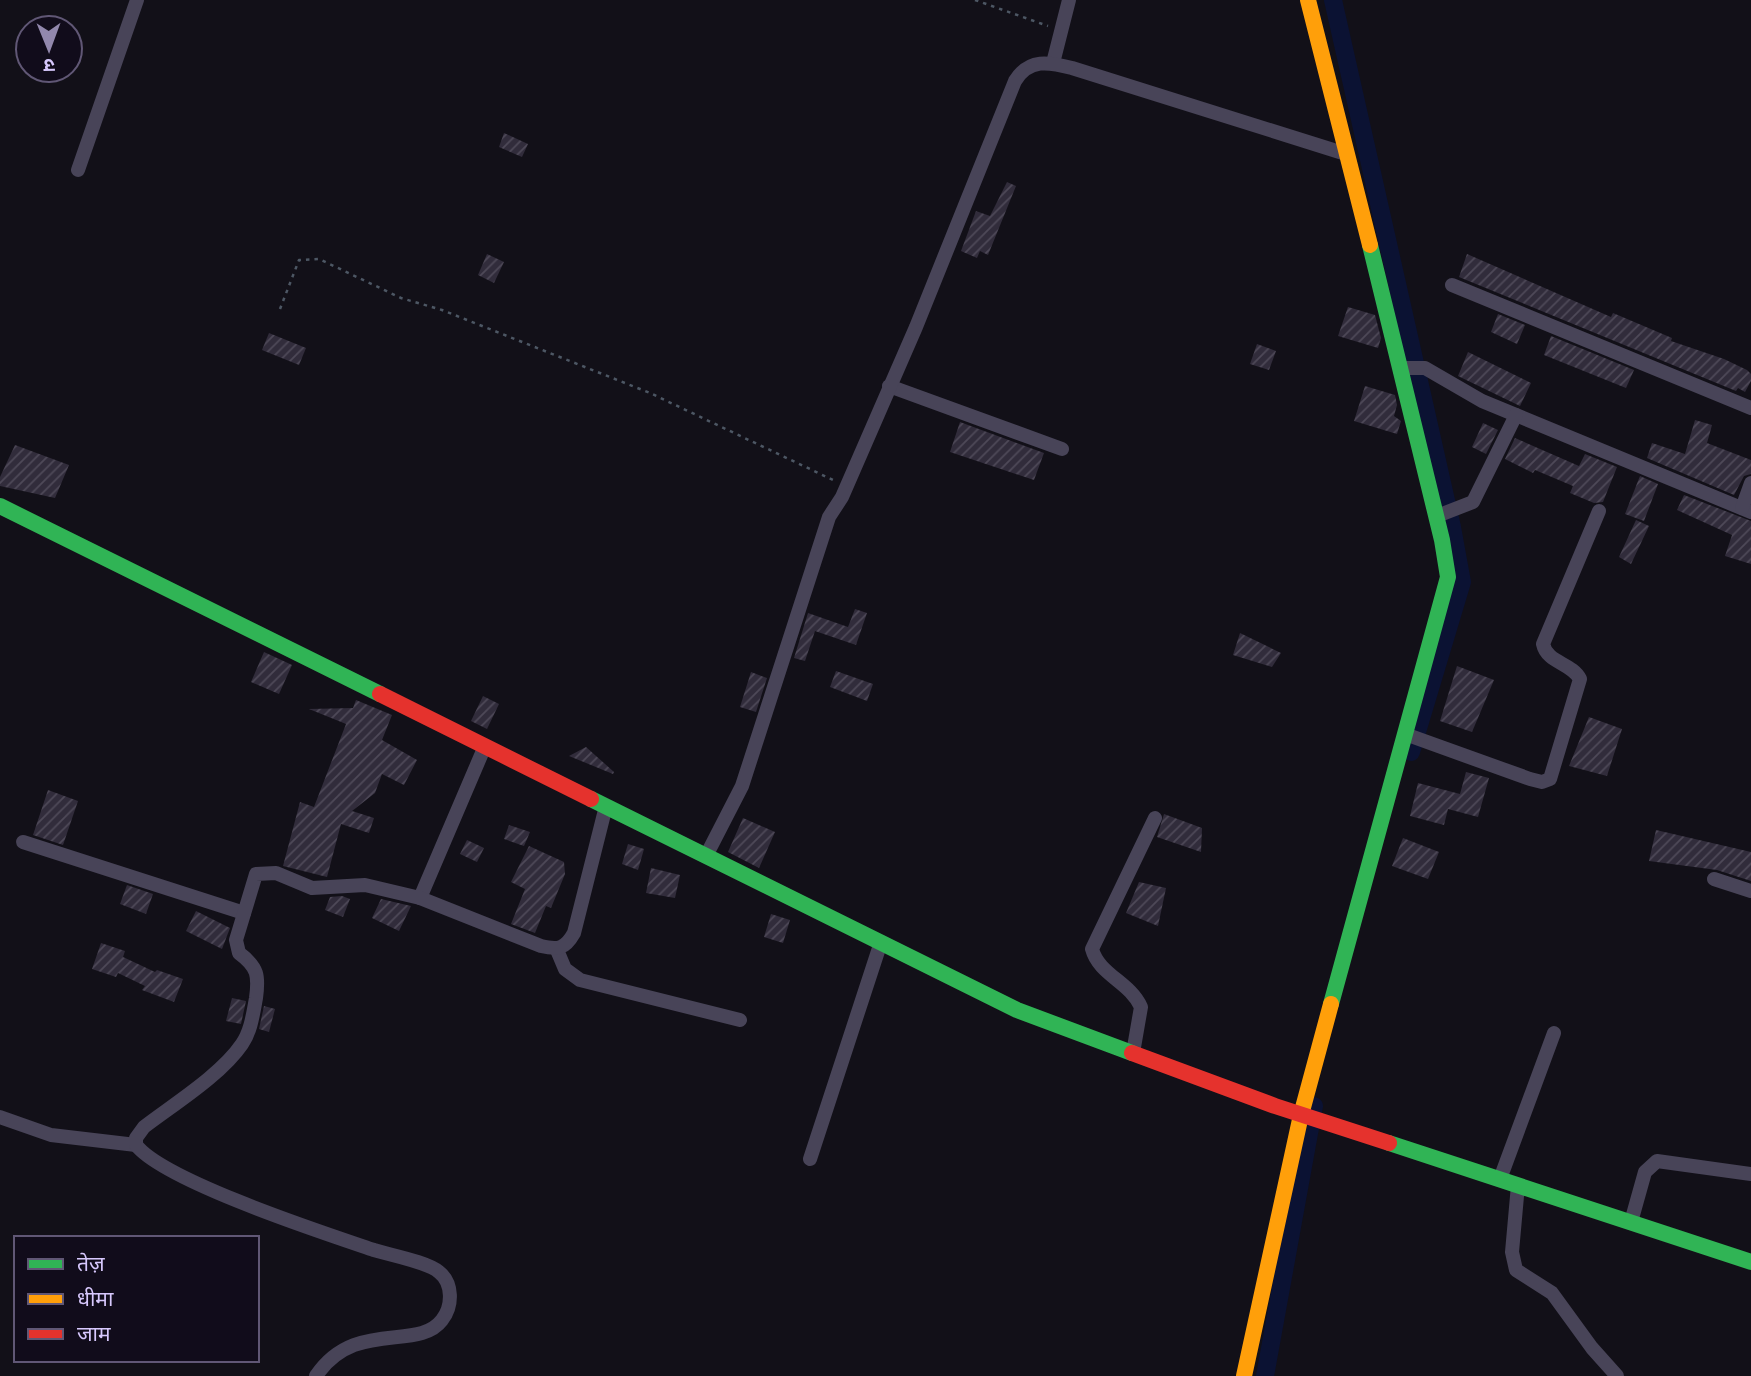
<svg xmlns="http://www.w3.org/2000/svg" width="1751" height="1376" viewBox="0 0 1751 1376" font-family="'IBM Plex Sans','Noto Sans Devanagari',sans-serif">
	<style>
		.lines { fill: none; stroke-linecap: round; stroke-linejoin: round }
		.canal { stroke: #0b1233; stroke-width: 18 }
		.building { fill: url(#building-hatch) }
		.path { stroke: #4d5764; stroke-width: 2.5; stroke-dasharray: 3.5 5; stroke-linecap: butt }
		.street { stroke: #484458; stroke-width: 14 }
		.fast { stroke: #30b455; stroke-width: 16 }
		.slow { stroke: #ff9f0a; stroke-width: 16 }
		.jam { stroke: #e5322d; stroke-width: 16 }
	</style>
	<defs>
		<pattern id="building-hatch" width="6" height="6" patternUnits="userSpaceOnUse" patternTransform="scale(1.75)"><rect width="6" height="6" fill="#312c3b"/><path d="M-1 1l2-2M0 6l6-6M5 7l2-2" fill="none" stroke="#4e4958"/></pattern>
	</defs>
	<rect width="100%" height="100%" fill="#121018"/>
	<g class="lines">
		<g class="canal">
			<path d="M1333 0 1452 527 1462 582 1411 752"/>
			<path d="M1265 1376 1314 1106"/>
		</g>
	</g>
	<g class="building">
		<path d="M504 133 528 144 522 157 499 147Z"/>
		<path d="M1007 182 1016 186 988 255 980 251 977 258 961 251 976 211 990 216Z"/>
		<path d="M487 254 504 262 494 283 478 275Z"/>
		<path d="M1467 254 1611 317 1613 313 1672 338 1671 341 1724 359 1747 370 1751 374V381L1745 392 1738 388 1736 391 1459 277Z"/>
		<path d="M1348 307 1375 315 1381 338 1378 348 1338 336Z"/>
		<path d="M1498 314 1525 325 1517 344 1491 332Z"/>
		<path d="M269 333 306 348 299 365 262 350Z"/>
		<path d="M1551 336 1634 370 1626 388 1544 355Z"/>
		<path d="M1257 344 1276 351 1269 370 1250 364Z"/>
		<path d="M1468 352 1531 383 1520 406 1458 376Z"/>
		<path d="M1365 386 1395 395 1397 405 1394 416 1401 421 1397 434 1354 421Z"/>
		<path d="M1695 420 1712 425 1707 443 1751 460V474L1744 476 1734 495 1647 458 1652 443 1685 454Z"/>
		<path d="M960 422 1044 453 1034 480 950 452Z"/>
		<path d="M1483 423 1498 430 1486 454 1472 447Z"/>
		<path d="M1515 438 1579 466 1585 454 1617 467 1603 502 1594 503 1570 493 1573 486 1535 470 1533 473 1505 459Z"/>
		<path d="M15 445 69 465 55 498 0 486V477Z"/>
		<path d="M1640 476 1658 484 1644 521 1625 514Z"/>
		<path d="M1684 495 1751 521V564L1725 556 1732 535 1677 510Z"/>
		<path d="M1636 520 1649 526 1631 564 1619 557Z"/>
		<path d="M855 609 867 613 856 645 815 631 805 661 794 658 808 613 848 627Z"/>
		<path d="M1240 633 1281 653 1272 667 1233 655Z"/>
		<path d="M264 652 292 665 279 694 251 682Z"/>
		<path d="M1457 666 1494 680 1472 732 1440 721Z"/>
		<path d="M836 671 873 684 867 701 830 687Z"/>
		<path d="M751 672 767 678 756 712 740 707Z"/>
		<path d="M483 696 499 704 487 729 471 721Z"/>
		<path d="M356 700 392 715 382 740 417 760 404 785 382 774 375 793 352 811 374 818 369 833 341 824 327 877 283 866 300 802 314 807 346 724 309 709 353 708Z"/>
		<path d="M1589 717 1622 729 1607 776 1569 766Z"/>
		<path d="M586 747 614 772 613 774 569 756Z"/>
		<path d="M1466 772 1489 778 1478 817 1448 809 1444 825 1410 816 1418 783 1460 794Z"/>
		<path d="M48 790 78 801 63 845 33 835Z"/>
		<path d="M1164 814 1202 828 1201 852 1157 837Z"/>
		<path d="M743 818 775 832 759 868 728 852Z"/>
		<path d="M509 825 530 832 524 846 504 839Z"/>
		<path d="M1656 830 1751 852V881L1717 870 1649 861Z"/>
		<path d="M1403 838 1439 852 1428 879 1392 866Z"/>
		<path d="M467 840 484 848 477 862 460 854Z"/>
		<path d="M628 844 644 849 638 870 622 864Z"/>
		<path d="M529 846 564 862 565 874 551 908 546 906 535 933 511 924 525 889 511 882Z"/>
		<path d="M651 868 680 875 675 898 646 893Z"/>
		<path d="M1139 882 1166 888 1158 926 1126 913Z"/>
		<path d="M127 885 153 894 146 914 120 904Z"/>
		<path d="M342 896 350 899 343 917 325 910 330 897Z"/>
		<path d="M381 899 411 906 399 931 372 918Z"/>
		<path d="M196 911 230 928 222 949 186 931Z"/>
		<path d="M771 914 790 920 783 943 764 937Z"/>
		<path d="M101 943 125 951 123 957 155 972 157 970 183 979 174 1002 142 990 145 986 118 973 116 977 92 969Z"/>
		<path d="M232 998 246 1001 241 1024 226 1021Z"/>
		<path d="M264 1006 275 1009 269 1032 259 1029Z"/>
	</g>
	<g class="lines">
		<g class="path">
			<path d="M975 0 1048 26"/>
			<path d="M280 309 299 260 319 259 401 298 442 310 650 393 833 480"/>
		</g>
		<g class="street">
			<path d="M1053 63 1069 0"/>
			<path d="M78 170 137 0"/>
			<path d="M1452 285 1751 408"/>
			<path d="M1406 368H1425L1482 401 1751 512"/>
			<path d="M889 386 1062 449"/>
			<path d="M1742 508 1751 483"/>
			<path d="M1437 516 1473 502 1516 415"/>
			<path d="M1405 734 1530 779 1542 782 1550 779 1580 679C1572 663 1547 663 1543 644L1599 511"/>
			<path d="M23 842 244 913"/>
			<path d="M706 856 742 786 829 517 842 497 916 327 1015 81C1029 58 1049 62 1072 68L1346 154"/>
			<path d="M1714 879 1751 891"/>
			<path d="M420 898 485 746"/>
			<path d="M557 950 565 969 580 980 740 1020"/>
			<path d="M1133 1053 1141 1007C1130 982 1099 975 1092 949L1155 818"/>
			<path d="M0 1117 51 1135 136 1145"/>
			<path d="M810 1159 881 942"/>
			<path d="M1500 1179 1554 1033"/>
			<path d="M1518 1185 1512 1252 1516 1270 1552 1293 1592 1348 1617 1376"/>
			<path d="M1631 1222 1645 1172 1657 1161 1751 1174"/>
			<path d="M316 1376C355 1318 418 1352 442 1320 453 1306 453 1283 439 1272 428 1262 390 1255 374 1250 324 1233 164 1181 136 1145V1138L144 1127C174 1104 221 1075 242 1044 251 1031 253 1014 256 998 259 976 258 967 239 953L236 940 256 874 276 873 312 888 365 885 420 898 541 946C558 950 565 949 574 933L606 806"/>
		</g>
		<g class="fast">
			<path d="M0 506 380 694"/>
			<path d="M591 799 1017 1010 1132 1053"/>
			<path d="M1331 1004 1448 577 1442 540 1370 245"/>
			<path d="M1389 1143 1751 1262"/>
		</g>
		<g class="slow">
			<path d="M1308 0 1370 245"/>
			<path d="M1244 1376 1301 1115 1331 1004"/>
		</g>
		<g class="jam">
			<path d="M380 694 591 799"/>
			<path d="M1132 1053 1275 1106 1389 1143"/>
		</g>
	</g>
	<rect x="14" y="1236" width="245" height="126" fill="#110c1b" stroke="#605775" stroke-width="2"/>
	<rect x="28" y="1259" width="35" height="10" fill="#30b455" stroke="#605775" stroke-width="2"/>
	<text x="77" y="1271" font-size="21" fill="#d7c8fd">तेज़</text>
	<rect x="28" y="1294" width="35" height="10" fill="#ff9f0a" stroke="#605775" stroke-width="2"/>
	<text x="77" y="1306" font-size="21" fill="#d7c8fd">धीमा</text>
	<rect x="28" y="1329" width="35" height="10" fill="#e5322d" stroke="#605775" stroke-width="2"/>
	<text x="77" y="1341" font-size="21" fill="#d7c8fd">जाम</text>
	<g transform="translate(49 49) rotate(179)"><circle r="33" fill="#110c1b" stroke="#605775" stroke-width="2"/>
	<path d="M0-5L12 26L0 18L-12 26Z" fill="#9288ad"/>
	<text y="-10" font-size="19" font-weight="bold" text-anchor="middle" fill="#d7c8fd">उ</text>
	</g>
</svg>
